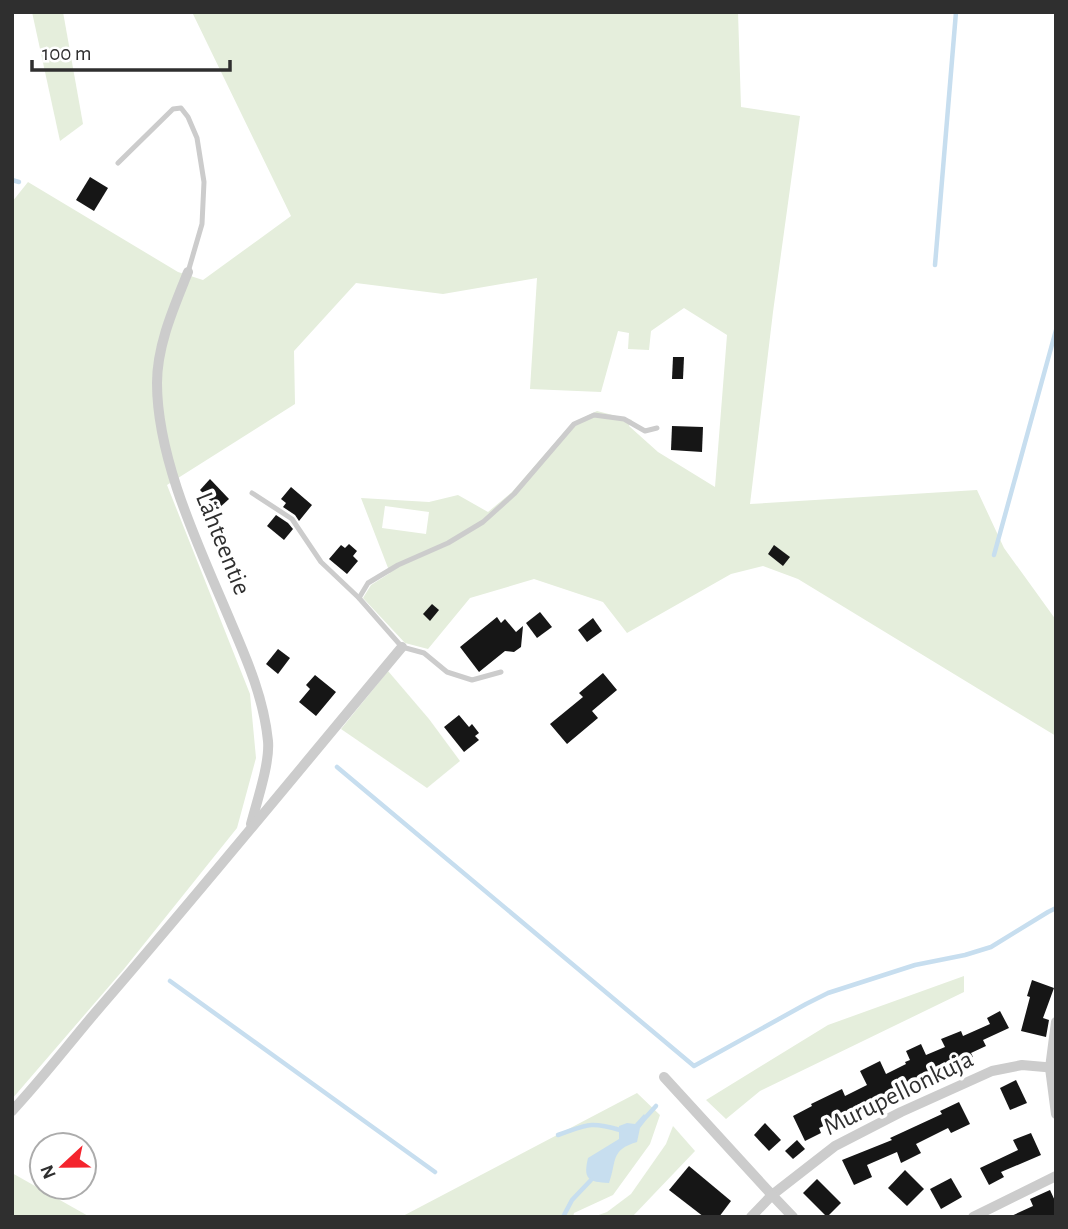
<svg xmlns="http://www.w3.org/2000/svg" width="1068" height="1229" viewBox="0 0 1068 1229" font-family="'Alegreya Sans',sans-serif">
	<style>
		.green { fill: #e5eedc; fill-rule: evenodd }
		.water { fill: #c7deef }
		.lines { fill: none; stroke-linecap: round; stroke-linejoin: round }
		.stream { stroke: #c7deef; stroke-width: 4.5 }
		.building { fill: #161616 }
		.lane { stroke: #ccc; stroke-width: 5 }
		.street { stroke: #ccc; stroke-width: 10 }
		.labels { text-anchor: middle; stroke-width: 7; stroke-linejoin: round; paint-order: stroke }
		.street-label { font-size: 26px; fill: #2f2f2f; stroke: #fff }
	</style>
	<rect width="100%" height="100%" fill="#fff"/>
	<g class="green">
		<path d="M32 12H63L83 124 60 141Z"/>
		<path d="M192 12H738L741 107 800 116 773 312 750 504 977 490 1004 548 1056 620V736L798 579 763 566 731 574 627 633 603 602 534 579 470 598 428 649 405 643 363 598 371 585 390 573 361 498 429 502 458 495 488 512 512 492 572 423 597 411 632 420 629 426 658 452 715 487 727 335 684 308 651 331 649 350 628 349 629 333 618 331 601 392 530 389 537 278 443 294 356 283 294 351 295 404 167 485 250 694 256 758 237 828 124 969 12 1099V202L28 182 178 272 203 280 291 216ZM385 506 429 512 426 534 382 528Z"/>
		<path d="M388 671 429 719 460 761 427 788 341 729Z"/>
		<path d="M964 976V992L760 1091 726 1119 706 1100 828 1025Z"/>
		<path d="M637 1093 660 1115 650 1144 613 1195 574 1213 573 1217H401Z"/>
		<path d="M673 1126 695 1151 632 1217H593L607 1212 631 1194 666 1144Z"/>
		<path d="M12 1173 90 1217H12Z"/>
	</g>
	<path class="water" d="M644 1114 647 1119 640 1128 637 1142C610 1150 617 1161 609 1183 588 1182 583 1179 588 1158L619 1139V1126L627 1123 635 1124Z"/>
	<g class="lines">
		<g class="stream">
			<path d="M12 180 19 182"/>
			<path d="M935 265 956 12"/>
			<path d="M994 555 1056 330"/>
			<path d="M337 767 694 1066 806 1004 828 993 915 965 965 955 991 947 1048 912 1056 908"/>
			<path d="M170 981 435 1172"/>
			<path d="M646 1117 656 1106"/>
			<path d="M558 1135C587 1125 589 1121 620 1130"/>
			<path d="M563 1217 572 1200 591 1180"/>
		</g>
	</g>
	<g class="building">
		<path d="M90 177 108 188 94 211 76 200Z"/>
		<path d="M673 357H684L683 379H672Z"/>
		<path d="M672 426 703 427 702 452 671 450Z"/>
		<path d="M210 479 229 499 218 509 200 490Z"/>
		<path d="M291 487 312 505 299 521 295 515 283 507 286 503 281 499Z"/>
		<path d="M276 515 288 523 293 529 284 540 267 526Z"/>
		<path d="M349 544 357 551 353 556 358 561 347 574 329 559 341 545 345 548Z"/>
		<path d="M774 545 790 557 783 566 768 554Z"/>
		<path d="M432 604 439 610 430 621 423 614Z"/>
		<path d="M540 612 552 627 537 638 526 623Z"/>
		<path d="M497 617 501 623 505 619 516 632 523 626 521 647 514 652 505 651 479 672 460 647Z"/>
		<path d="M593 618 602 631 587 642 578 630Z"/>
		<path d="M278 649 290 658 278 674 266 664Z"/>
		<path d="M603 673 617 690 592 711 598 718 567 744 550 724 583 697 579 693Z"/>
		<path d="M315 675 336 692 316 716 299 702 310 689 306 685Z"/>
		<path d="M459 715 469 727 472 724 479 733 475 736 479 740 464 752 444 727Z"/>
		<path d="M1032 980 1054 988 1043 1018 1049 1020 1046 1037 1021 1031 1030 997 1027 996Z"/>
		<path d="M1000 1011 1009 1028 983 1040 986 1046 971 1053 973 1057 934 1073 936 1076 916 1085 913 1079 893 1088 897 1096 876 1106 874 1101 852 1112 853 1114 819 1128 821 1133 805 1141 793 1116 812 1106 811 1104 842 1089 845 1096 867 1085 860 1071 880 1061 886 1074 906 1064 905 1062 910 1060 906 1051 921 1044 926 1055 945 1047 941 1039 961 1031 963 1036 990 1024 987 1018Z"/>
		<path d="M1016 1080 1027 1103 1010 1110 1000 1088Z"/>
		<path d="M959 1102 970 1124 951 1133 948 1128 916 1144 921 1153 901 1163 897 1152 867 1165 872 1177 854 1185 842 1160 892 1140 890 1138 942 1114 940 1111Z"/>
		<path d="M765 1123 781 1140 769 1151 754 1135Z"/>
		<path d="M1031 1133 1041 1155 1001 1172 1004 1177 989 1185 980 1168 1018 1150 1013 1140Z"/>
		<path d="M797 1140 805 1149 793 1159 785 1151Z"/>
		<path d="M689 1166 731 1201 719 1217H704L669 1190Z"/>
		<path d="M905 1170 924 1189 907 1206 888 1188Z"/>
		<path d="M951 1178 962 1197 941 1209 930 1189Z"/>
		<path d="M817 1179 841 1203 827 1217 803 1193Z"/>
		<path d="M1050 1190 1056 1203V1217H1009L1033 1206 1030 1199Z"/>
	</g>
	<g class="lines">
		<g class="lane">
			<path d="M118 163 173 109 181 108 188 117 197 138 204 182 202 224 188 272"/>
			<path d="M252 493 292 519 321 562 359 598"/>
			<path d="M501 672 472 680 447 672 424 653 402 647 359 598 368 583 398 565 448 543 483 522 514 494 574 424 594 415 624 419 645 431 657 428"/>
		</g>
		<g class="street">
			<path d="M188 272C174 307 157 345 157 383 157 462 202 553 232 625 248 662 264 700 268 741 270 763 257 801 251 824"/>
			<path d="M1056 1022 1050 1068 1056 1114"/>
			<path d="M664 1077 772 1195 835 1146 901 1112 992 1071 1022 1065 1056 1068"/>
			<path d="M12 1111C41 1080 67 1046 95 1013 199 893 300 769 402 647"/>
			<path d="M751 1217 772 1195 793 1217"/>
			<path d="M973 1217 1056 1176"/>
		</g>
	</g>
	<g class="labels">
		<g class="street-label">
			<text transform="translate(224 543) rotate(68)" y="9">Lähteentie</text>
			<text transform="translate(898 1092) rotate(-26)" y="9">Murupellonkuja</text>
		</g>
	</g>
	<rect width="1068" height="1229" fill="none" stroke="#2f2f2f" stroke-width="28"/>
	<g transform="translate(63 1166) rotate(248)"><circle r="33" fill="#ffffff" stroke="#acacac" stroke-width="2"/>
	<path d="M0-5L12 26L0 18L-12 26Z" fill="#f4242d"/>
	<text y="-10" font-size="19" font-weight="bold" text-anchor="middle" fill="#2f2f2f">N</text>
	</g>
	<path d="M32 60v10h198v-10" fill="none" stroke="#2f2f2f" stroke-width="3.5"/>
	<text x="42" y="60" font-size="21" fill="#2f2f2f" stroke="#ffffff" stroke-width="5" paint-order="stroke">100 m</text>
</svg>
